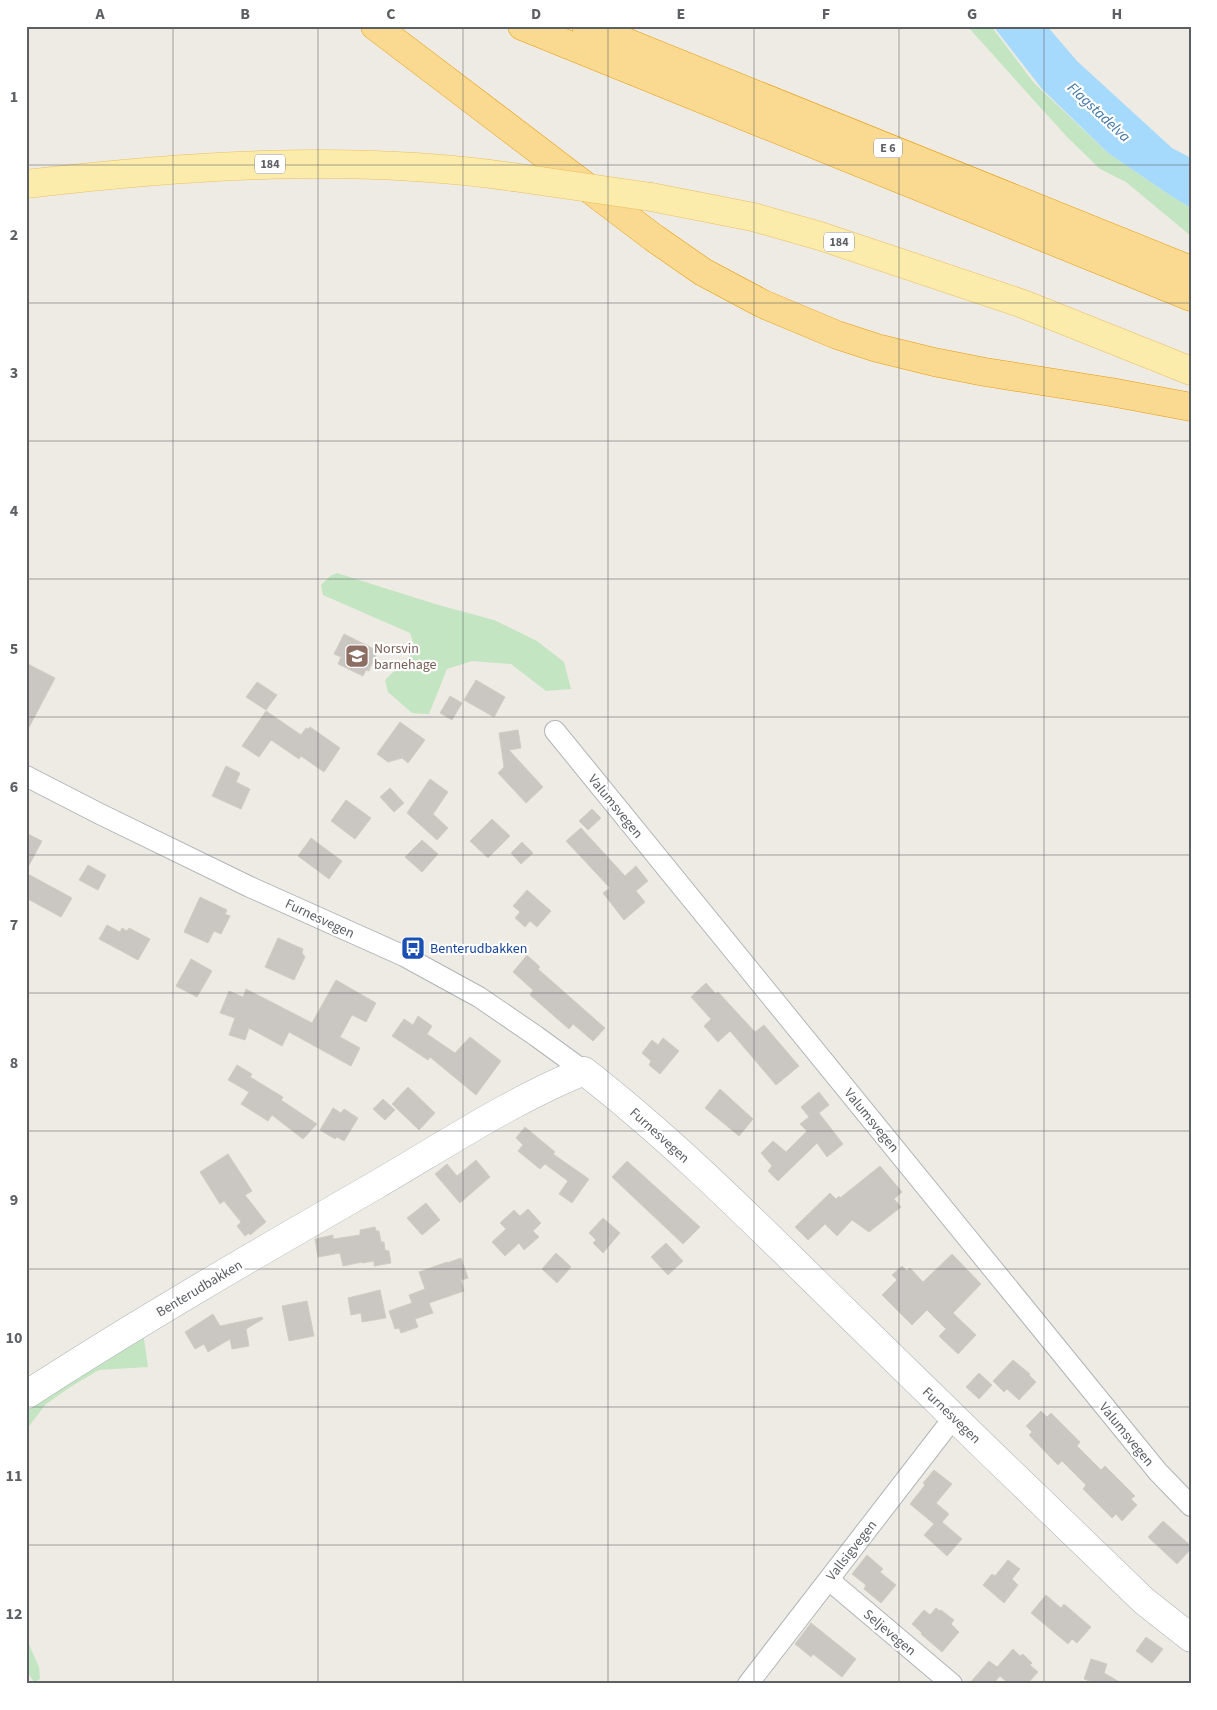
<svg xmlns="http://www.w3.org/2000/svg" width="1217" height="1710" viewBox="0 0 1217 1710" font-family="'Source Sans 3',sans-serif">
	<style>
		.green { fill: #c3e5c1 }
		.water { fill: #a6dafc }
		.building { fill: #cac6c1; stroke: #d2cdc3 }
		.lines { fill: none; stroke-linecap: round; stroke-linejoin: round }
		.street-casing { stroke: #b1b5b9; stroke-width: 22 }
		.secondary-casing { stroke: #b0b4b9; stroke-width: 29 }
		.primary-casing { stroke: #ecbf5f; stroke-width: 29 }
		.highway-casing { stroke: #e99b09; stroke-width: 29 }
		.street { stroke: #fff; stroke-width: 20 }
		.secondary { stroke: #fff; stroke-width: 28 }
		.primary { stroke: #fcecab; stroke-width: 28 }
		.highway { stroke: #f9da90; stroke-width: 28 }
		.primary-bridge-casing { stroke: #ecbf5f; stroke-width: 29; stroke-linecap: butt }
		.primary-bridge { stroke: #fcecab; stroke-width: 28 }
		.grid { fill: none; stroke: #5c6064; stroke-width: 1; stroke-opacity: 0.55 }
		.labels { text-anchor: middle; stroke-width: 4.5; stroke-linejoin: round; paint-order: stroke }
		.shield { fill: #fff; stroke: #8d9092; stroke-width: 1 }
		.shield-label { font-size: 12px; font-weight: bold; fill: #5c6064 }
		.education-label { font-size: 14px; fill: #785e54; stroke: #fff; text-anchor: start }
		.street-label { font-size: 14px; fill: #5c6064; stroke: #fff }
		.transit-label { font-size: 14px; fill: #164399; stroke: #fff; text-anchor: start }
		.water-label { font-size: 15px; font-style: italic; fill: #4175a5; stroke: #fff }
		.neatline { fill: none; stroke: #5c6064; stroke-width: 2 }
		.grid-label { font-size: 16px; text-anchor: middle; font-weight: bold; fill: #5c6064 }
	</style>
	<rect width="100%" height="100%" fill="#eeebe4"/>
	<g class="green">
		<path d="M967 26H991L1034 83 1108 153 1171 196 1191 208V236L1126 182 1100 169 1067 137Z"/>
		<path d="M337 573 435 604 494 620 537 641 564 662 571 689 546 691 511 664 472 661 447 669 429 714 412 713 388 692 385 680 416 650 410 633 323 595 321 585 330 576Z"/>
		<path d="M143 1332 148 1367 99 1370 72 1386 46 1404 26 1430V1404Z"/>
		<path d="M26 1638 39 1667 40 1679 34 1682 26 1670Z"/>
	</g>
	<path class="water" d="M993 26H1047L1077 61 1172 148 1191 158V208L1171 196 1108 153 1042 89Z"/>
	<g class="building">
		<path d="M344 634 378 651 369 670V671L366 670 363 676 338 664 341 657 334 654Z"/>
		<path d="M26 663 55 678 26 733Z"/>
		<path d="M476 680 505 697 494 717 464 700Z"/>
		<path d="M257 682 277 695 266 710 246 697Z"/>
		<path d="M450 696 462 703 452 720 440 713Z"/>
		<path d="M266 711 301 735 306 728 308 729 310 727 340 748 324 772 301 756 299 759 271 740 259 757 242 746Z"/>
		<path d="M400 722 425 740 408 763 402 758 388 762 377 754Z"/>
		<path d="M518 730 521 748 509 750 543 787 526 803 498 773 504 767 499 733Z"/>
		<path d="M226 766 240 773 236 782 250 789 241 809 212 796Z"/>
		<path d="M430 779 448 792 433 814 448 828 437 840 407 813Z"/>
		<path d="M390 788 404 803 394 812 380 797Z"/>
		<path d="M346 800 371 818 355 839 331 821Z"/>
		<path d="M592 809 601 818 588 830 579 821Z"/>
		<path d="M492 819 510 836 488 858 470 841Z"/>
		<path d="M581 828 625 876 636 866 648 881 636 891 645 902 624 920 603 893 610 888 566 841Z"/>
		<path d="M26 833 42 841 26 871Z"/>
		<path d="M311 838 342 861 329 879 298 856Z"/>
		<path d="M422 840 438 854 422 872 405 857Z"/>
		<path d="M522 842 533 853 521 864 511 853Z"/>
		<path d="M88 865 106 875 98 890 79 880Z"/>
		<path d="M26 873 72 898 61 917 26 898Z"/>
		<path d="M527 890 551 911 537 927 530 921 525 927 515 918 520 912 513 906Z"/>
		<path d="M200 897 227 910 225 914 230 916 221 934 214 931 208 943 184 932Z"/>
		<path d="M107 925 120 932 122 928 127 931 129 928 150 939 138 960 99 939Z"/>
		<path d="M278 938 303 949 302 953 305 957 294 980 265 967Z"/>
		<path d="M527 955 540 967 538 969 605 1028 593 1041 573 1024 569 1029 530 995 533 990 513 972Z"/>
		<path d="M191 959 212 971 197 997 176 986Z"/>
		<path d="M336 980 376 1003 366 1022 352 1015 340 1037 360 1048 351 1066 289 1032 282 1046 249 1028 245 1040 229 1035 235 1018 220 1013 229 991 243 997 246 989 312 1023Z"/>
		<path d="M706 983 716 994 718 992 755 1032 764 1025 799 1066 776 1085 730 1031 718 1042 704 1026 711 1019 691 997Z"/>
		<path d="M418 1016 432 1026 427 1034 455 1053 470 1037 501 1061 476 1095 430 1057 428 1060 392 1036 404 1019 413 1025Z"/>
		<path d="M663 1038 679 1051 660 1074 649 1065 651 1061 642 1053 652 1040 658 1045Z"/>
		<path d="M237 1065 252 1074 250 1077 283 1097 281 1100 317 1124 303 1139 272 1115 268 1121 241 1104 249 1092 228 1080Z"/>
		<path d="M408 1087 435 1113 419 1130 392 1104Z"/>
		<path d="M720 1089 753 1119 739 1136 705 1108Z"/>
		<path d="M819 1092 829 1105 819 1113 843 1144 827 1157 817 1143 778 1181 768 1171 772 1166 761 1153 773 1141 786 1152 807 1131 800 1124 809 1117 801 1107Z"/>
		<path d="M383 1099 395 1110 385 1120 373 1109Z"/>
		<path d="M333 1108 341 1113 344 1109 358 1118 344 1141 337 1137 335 1139 320 1130Z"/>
		<path d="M525 1127 555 1152 553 1154 589 1179 572 1203 559 1194 568 1181 545 1164 540 1169 518 1151 523 1145 516 1138Z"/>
		<path d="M228 1154 252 1191 245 1195 266 1222 250 1235 249 1233 245 1236 237 1226 241 1222 224 1201 220 1204 200 1172Z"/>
		<path d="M476 1160 490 1177 460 1203 435 1174 447 1164 457 1176Z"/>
		<path d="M627 1161 700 1227 683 1244 612 1177Z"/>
		<path d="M880 1166 902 1192 894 1199 901 1207 869 1232 852 1220 837 1236 825 1224 808 1240 795 1227 830 1193 836 1199 839 1196 840 1198Z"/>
		<path d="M426 1203 440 1220 422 1235 407 1218Z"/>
		<path d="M528 1209 541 1223 533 1231 539 1237 524 1250 519 1243 505 1256 492 1242 506 1229 500 1223 514 1210 520 1216Z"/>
		<path d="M603 1218 620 1233 603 1253 593 1243 596 1240 589 1233Z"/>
		<path d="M375 1227 376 1231H379L381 1242H384L385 1250 389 1251 391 1263 374 1266V1261L362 1263V1262L343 1266 340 1253 318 1257 315 1239 333 1235V1239L360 1235V1230Z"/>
		<path d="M666 1243 683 1261 668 1275 651 1257Z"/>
		<path d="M556 1253 571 1267 557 1283 542 1269Z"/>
		<path d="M952 1254 981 1284 953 1313 976 1335 958 1354 939 1336 946 1329 927 1310 912 1325 882 1295 897 1280 892 1275 902 1266 907 1271 910 1268 923 1282Z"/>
		<path d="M461 1258 468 1278 461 1280 464 1291 429 1303 433 1313 415 1319 418 1327 401 1333 399 1328 395 1329 389 1311 412 1303 409 1295 425 1289 419 1272 447 1262V1263Z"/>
		<path d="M380 1290 386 1318 362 1322 361 1313 351 1315 348 1298Z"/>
		<path d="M307 1301 314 1336 289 1341 282 1306Z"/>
		<path d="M213 1314 220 1326 262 1317 263 1319 246 1329 249 1346 232 1349 230 1339 208 1352 204 1344 195 1349 185 1332Z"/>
		<path d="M1013 1360 1030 1374 1029 1375 1036 1382 1019 1400 1007 1389 1004 1392 993 1381Z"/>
		<path d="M979 1373 992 1385 979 1399 966 1387Z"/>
		<path d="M1041 1411 1047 1417 1051 1413 1080 1442 1077 1446 1101 1470 1105 1466 1135 1496 1131 1499 1137 1505 1122 1521 1116 1514 1112 1518 1083 1489 1086 1485 1062 1461 1058 1465 1029 1435 1032 1432 1026 1426Z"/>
		<path d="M934 1470 952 1484 936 1503 949 1514 942 1522 962 1539 947 1556 924 1535 934 1524 910 1504 925 1485 923 1483Z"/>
		<path d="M1163 1521 1191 1546V1549L1177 1564 1148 1537Z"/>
		<path d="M867 1555 883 1569 880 1572 896 1585 881 1603 864 1589 866 1585 852 1574Z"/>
		<path d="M1008 1560 1020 1569 1012 1579 1018 1585 1004 1603 983 1585 992 1574 995 1576Z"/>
		<path d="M1046 1595 1061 1608 1064 1604 1091 1627 1077 1643 1072 1639 1068 1644 1031 1613Z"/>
		<path d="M936 1608 940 1611 941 1610 954 1620 951 1624 959 1632 942 1652 921 1634 922 1633 912 1624 924 1610 930 1615Z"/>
		<path d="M811 1623 856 1659 842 1677 813 1654 811 1657 795 1644Z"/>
		<path d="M1146 1637 1163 1649 1152 1663 1136 1651Z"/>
		<path d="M1013 1649 1020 1656 1023 1654 1032 1663 1030 1665 1038 1672 1027 1684H1009L1000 1676 993 1684H969L989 1661 997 1667Z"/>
		<path d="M1091 1659 1107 1664 1104 1673 1123 1684H1099L1084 1679Z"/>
	</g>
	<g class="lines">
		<g class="street-casing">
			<g id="street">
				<path d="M555 731 1158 1472 1191 1506"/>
				<path d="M26 776 100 814 250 887 404 956 479 997 536 1036 584 1071"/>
				<path d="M829 1580 952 1684"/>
				<path d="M748 1684 954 1417"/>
			</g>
		</g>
		<g class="secondary-casing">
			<path id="secondary" d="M26 1395C140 1321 258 1253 376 1185 443 1146 512 1100 584 1071 678 1144 762 1230 846 1312 945 1409 1044 1505 1144 1601L1191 1638"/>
		</g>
		<g class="primary-casing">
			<g id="primary">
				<path d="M26 184C188 165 351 154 513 177"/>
				<path d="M651 197 753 217 820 236 1023 304 1191 371"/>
			</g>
		</g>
		<g class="highway-casing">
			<g id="highway">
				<path d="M375 26 654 238 703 272 763 304 837 335 877 348 934 362 985 372 1111 392 1191 407"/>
				<path d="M522 26 1191 297"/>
				<path d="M586 26 1191 270"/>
			</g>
		</g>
		<use href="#street" class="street"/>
		<use href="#secondary" class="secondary"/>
		<use href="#primary" class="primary"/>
		<use href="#highway" class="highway"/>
		<g class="primary-bridge-casing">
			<path id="primary-bridge" d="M513 177 651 197"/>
		</g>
		<use href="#primary-bridge" class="primary-bridge"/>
	</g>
	<path class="grid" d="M173 26V1684M318 26V1684M463 26V1684M608 26V1684M754 26V1684M899 26V1684M1044 26V1684M26 165H1191M26 303H1191M26 441H1191M26 579H1191M26 717H1191M26 855H1191M26 993H1191M26 1131H1191M26 1269H1191M26 1407H1191M26 1545H1191"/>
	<defs>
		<g id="school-square" transform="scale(1.25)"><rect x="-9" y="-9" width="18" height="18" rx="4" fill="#8d6e63" stroke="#fff"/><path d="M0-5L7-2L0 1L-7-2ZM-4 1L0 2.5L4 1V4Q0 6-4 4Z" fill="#fff"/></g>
		<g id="bus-square" transform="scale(1.25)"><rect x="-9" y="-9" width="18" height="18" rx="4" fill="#1a4fb4" stroke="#fff"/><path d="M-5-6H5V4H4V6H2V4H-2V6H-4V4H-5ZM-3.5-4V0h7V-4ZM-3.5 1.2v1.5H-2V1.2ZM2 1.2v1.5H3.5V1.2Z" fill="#fff"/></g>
	</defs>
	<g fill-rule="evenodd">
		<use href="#school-square" x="357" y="656"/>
		<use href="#bus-square" x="413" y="948"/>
	</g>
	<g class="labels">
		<g class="shield">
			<rect x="874" y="138.5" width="28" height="19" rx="4"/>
			<rect x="255" y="154.5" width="30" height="19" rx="4"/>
			<rect x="824" y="232.5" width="30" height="19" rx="4"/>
		</g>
		<g class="shield-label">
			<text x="888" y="152">E 6</text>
			<text x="270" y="168">184</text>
			<text x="839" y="246">184</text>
		</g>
		<g class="education-label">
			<text x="374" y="653">Norsvin<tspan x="374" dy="16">barnehage</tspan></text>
		</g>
		<g class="street-label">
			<text transform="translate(616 806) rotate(51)" y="5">Valumsvegen</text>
			<text transform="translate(320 918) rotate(25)" y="5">Furnesvegen</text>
			<text transform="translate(872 1120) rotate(51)" y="5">Valumsvegen</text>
			<text transform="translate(660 1135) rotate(42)" y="5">Furnesvegen</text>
			<text transform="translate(199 1288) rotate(-31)" y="5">Benterudbakken</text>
			<text transform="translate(952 1415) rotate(44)" y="5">Furnesvegen</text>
			<text transform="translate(1127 1434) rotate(51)" y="5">Valumsvegen</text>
			<text transform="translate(851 1550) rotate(-52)" y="5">Vallsigvegen</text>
			<text transform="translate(890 1632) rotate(40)" y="5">Seljevegen</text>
		</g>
		<g class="transit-label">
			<text x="430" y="953">Benterudbakken</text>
		</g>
		<g class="water-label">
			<text transform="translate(1099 112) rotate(43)" y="5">Flagstadelva</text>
		</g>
	</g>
	<rect width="1217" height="1710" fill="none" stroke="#ffffff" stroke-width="55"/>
	<rect x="28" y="28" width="1162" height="1654" class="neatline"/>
	<g class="grid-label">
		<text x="100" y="19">A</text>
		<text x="245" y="19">B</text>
		<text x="391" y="19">C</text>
		<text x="536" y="19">D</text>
		<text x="681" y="19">E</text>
		<text x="826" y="19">F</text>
		<text x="972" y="19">G</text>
		<text x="1117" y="19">H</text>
		<text x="14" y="102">1</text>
		<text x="14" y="240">2</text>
		<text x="14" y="378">3</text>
		<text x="14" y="516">4</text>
		<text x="14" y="654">5</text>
		<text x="14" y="792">6</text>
		<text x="14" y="930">7</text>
		<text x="14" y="1068">8</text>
		<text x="14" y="1205">9</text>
		<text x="14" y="1343">10</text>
		<text x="14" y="1481">11</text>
		<text x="14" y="1619">12</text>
	</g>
</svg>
